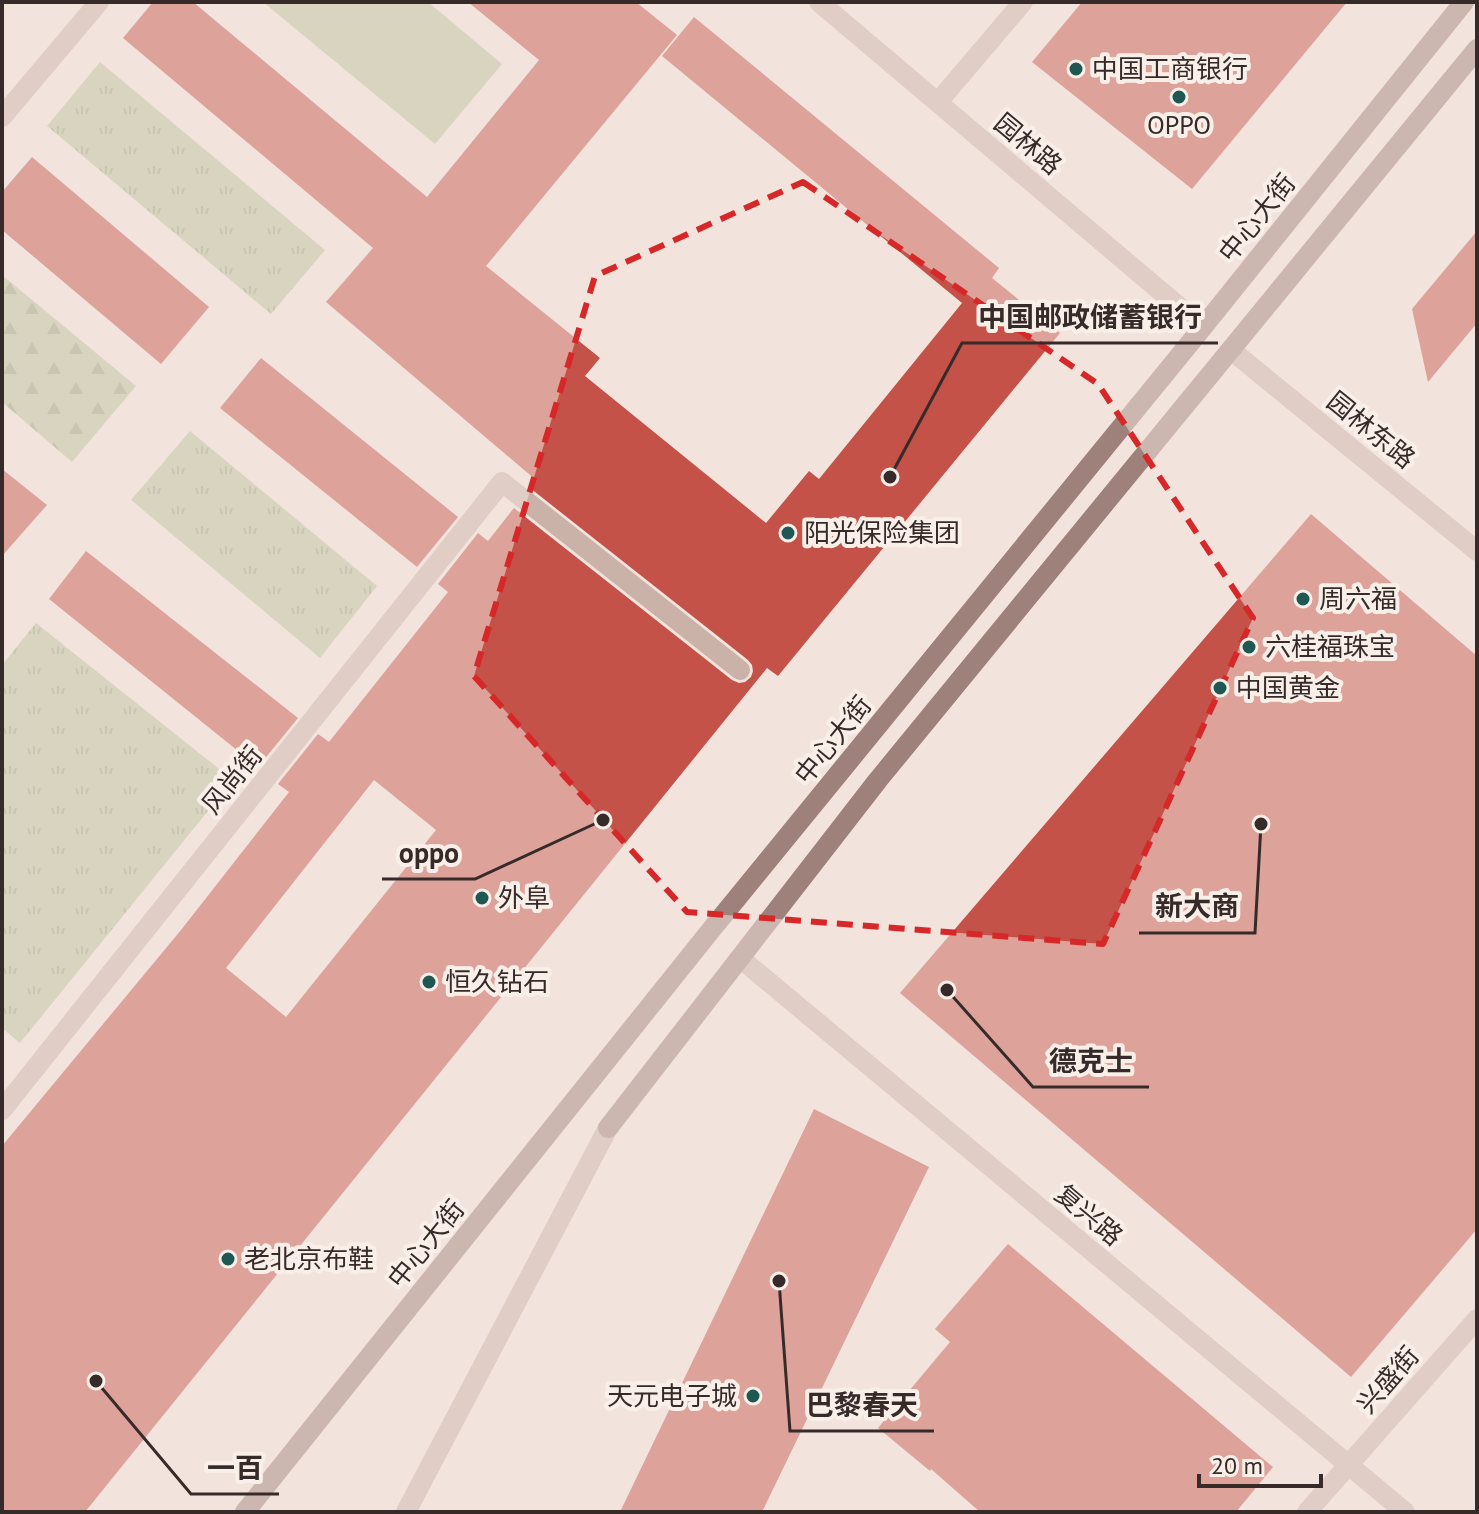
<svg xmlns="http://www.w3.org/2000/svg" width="1479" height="1514" viewBox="0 0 1479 1514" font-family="'PT Sans','Noto Sans SC',sans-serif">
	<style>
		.grass { fill: #bbc19d }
		.forest { fill: url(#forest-firs) }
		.park { fill: url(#park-tufts) }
		.building { fill: #c45249; fill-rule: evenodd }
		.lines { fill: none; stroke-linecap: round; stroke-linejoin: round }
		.minor { stroke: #cab2a9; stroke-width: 20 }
		.tertiary { stroke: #cab2a9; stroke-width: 20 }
		.secondary { stroke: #9e817a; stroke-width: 20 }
		.marked { fill: none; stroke: #d62828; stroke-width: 6; stroke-dasharray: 16 10; stroke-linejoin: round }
		.poi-dot { fill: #1f5852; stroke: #f9efe9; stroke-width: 3 }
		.labels { text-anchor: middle; stroke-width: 8; stroke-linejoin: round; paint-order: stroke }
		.poi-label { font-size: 26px; fill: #372b29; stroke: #f9efe9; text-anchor: start }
		.street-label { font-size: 26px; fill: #372b29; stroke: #f9efe9 }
		.leader { fill: none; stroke: #372b29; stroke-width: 3 }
		.callout-dot { fill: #372b29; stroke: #f9efe9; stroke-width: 3 }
		.callout-label { font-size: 28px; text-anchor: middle; font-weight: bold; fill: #372b29; stroke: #f9efe9; stroke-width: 8; stroke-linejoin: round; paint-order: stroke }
	</style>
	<defs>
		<pattern id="forest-firs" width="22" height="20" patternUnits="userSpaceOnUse" patternTransform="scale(2)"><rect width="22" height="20" fill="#bbc19d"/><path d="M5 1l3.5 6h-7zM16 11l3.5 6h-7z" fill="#999d80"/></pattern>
		<pattern id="park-tufts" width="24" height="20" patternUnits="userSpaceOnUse" patternTransform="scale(2)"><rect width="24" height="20" fill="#bbc19d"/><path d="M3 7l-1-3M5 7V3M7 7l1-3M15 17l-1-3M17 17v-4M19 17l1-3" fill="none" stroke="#999d80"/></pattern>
	</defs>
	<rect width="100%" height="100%" fill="#f2e4dd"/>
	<path class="grass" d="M263 2H428L502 64 435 144Z"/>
	<path class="forest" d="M2 275 136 386 72 462 2 402Z"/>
	<g class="park">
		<path d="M100 62 325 250 271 314 47 126Z"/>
		<path d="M190 431 377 586 320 658 131 500Z"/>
		<path d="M36 623 233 780 20 1043 2 1028V665Z"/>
	</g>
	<g class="building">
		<path d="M153 2H193L427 197 539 60 468 2H636L677 35 486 266 600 358 585 376 766 523 809 471 819 479 962 303 662 56 694 17 999 268 992 278 1060 333 778 676 767 668 85 1512H2V1146L181 930 289 792 278 784 318 734 329 742 448 592 438 584 478 533 488 541 514 508 732 680 739 683 745 682 751 677 753 671 752 665 748 660 530 488 536 480 326 302 373 248 123 38ZM374 780 436 830 286 1017 226 968Z"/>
		<path d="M1082 2H1347L1192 189 1032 62Z"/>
		<path d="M32 157 209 307 161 364 2 230V192Z"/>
		<path d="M1477 231V323L1428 382 1412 309Z"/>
		<path d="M261 358 458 517 417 567 220 408Z"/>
		<path d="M2 469 47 505 2 556Z"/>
		<path d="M1311 514 1477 656V1229L1351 1377 900 993Z"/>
		<path d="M86 551 298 718 258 767 49 599Z"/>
		<path d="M814 1109 929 1167 762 1512H620Z"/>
		<path d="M1008 1244 1273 1467 1236 1512H980L931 1469 930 1471 878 1428 950 1342 935 1329Z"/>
	</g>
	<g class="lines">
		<g class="minor">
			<path d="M938 102 1023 2"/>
			<path d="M1231 350 1477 551"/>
			<path d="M740 958 1405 1512"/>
			<path d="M2 1110 502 482 740 670"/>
			<path d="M1307 1512 1477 1319"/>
		</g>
		<g class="tertiary">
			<path d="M819 2 1203 327"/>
			<path d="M2 117 99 2"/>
			<path d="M406 1512 608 1128"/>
		</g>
		<g class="secondary">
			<path d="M608 1128 878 780 1477 49"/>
			<path d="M245 1512 711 930 1203 327 1464 2"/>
		</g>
	</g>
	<path d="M0 0H1479V1514H0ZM803 182 1098 384 1253 618 1103 944 687 912 474 676 595 276Z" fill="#f2e4dd" fill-opacity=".55" fill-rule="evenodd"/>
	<path class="marked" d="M803 182 1098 384 1253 618 1103 944 687 912 474 676 595 276Z"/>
	<g class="poi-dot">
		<circle cx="1076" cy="69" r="8"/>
		<circle cx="1179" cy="97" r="8"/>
		<circle cx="788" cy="533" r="8"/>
		<circle cx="1303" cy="599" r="8"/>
		<circle cx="1249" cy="647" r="8"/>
		<circle cx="1220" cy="688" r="8"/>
		<circle cx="482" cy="898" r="8"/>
		<circle cx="429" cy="982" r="8"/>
		<circle cx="228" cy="1259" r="8"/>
		<circle cx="753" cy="1396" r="8"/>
	</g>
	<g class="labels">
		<g class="poi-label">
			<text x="1092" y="78">中国工商银行</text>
			<text x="1179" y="134" text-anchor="middle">OPPO</text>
			<text x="804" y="542">阳光保险集团</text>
			<text x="1319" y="608">周六福</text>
			<text x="1265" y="656">六桂福珠宝</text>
			<text x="1236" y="697">中国黄金</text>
			<text x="498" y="907">外阜</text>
			<text x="445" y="991">恒久钻石</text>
			<text x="244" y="1268">老北京布鞋</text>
			<text x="737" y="1405" text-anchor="end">天元电子城</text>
		</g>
		<g class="street-label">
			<text transform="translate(1028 144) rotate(40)" y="9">园林路</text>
			<text transform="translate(1257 218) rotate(-51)" y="9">中心大街</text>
			<text transform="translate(1371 430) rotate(39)" y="9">园林东路</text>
			<text transform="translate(833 740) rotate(-51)" y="9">中心大街</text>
			<text transform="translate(232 780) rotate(-51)" y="9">风尚街</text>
			<text transform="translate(1089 1215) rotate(40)" y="9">复兴路</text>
			<text transform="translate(426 1244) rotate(-51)" y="9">中心大街</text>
			<text transform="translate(1388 1380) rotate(-49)" y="9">兴盛街</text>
		</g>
	</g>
	<path class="leader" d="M890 477L962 343H1218M603 820L475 879H382M1261 824L1255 933H1139M947 990L1033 1087H1149M779 1281L790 1431H934M96 1381L191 1494H279"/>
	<g class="callout-dot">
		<circle cx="890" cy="477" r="8"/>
		<circle cx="603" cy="820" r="8"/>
		<circle cx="1261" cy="824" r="8"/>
		<circle cx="947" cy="990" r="8"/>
		<circle cx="779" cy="1281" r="8"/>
		<circle cx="96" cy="1381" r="8"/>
	</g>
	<g class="callout-label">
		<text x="1090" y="327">中国邮政储蓄银行</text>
		<text x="429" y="863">oppo</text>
		<text x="1197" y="916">新大商</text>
		<text x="1091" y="1071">德克士</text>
		<text x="862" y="1415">巴黎春天</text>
		<text x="235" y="1478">一百</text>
	</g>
	<rect width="1479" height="1514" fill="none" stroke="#372b29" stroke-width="8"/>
	<path d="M1199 1474v12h122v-12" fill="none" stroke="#372b29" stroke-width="4"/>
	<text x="1211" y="1474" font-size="24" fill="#372b29" stroke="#f9efe9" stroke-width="6" paint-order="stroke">20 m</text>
</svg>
